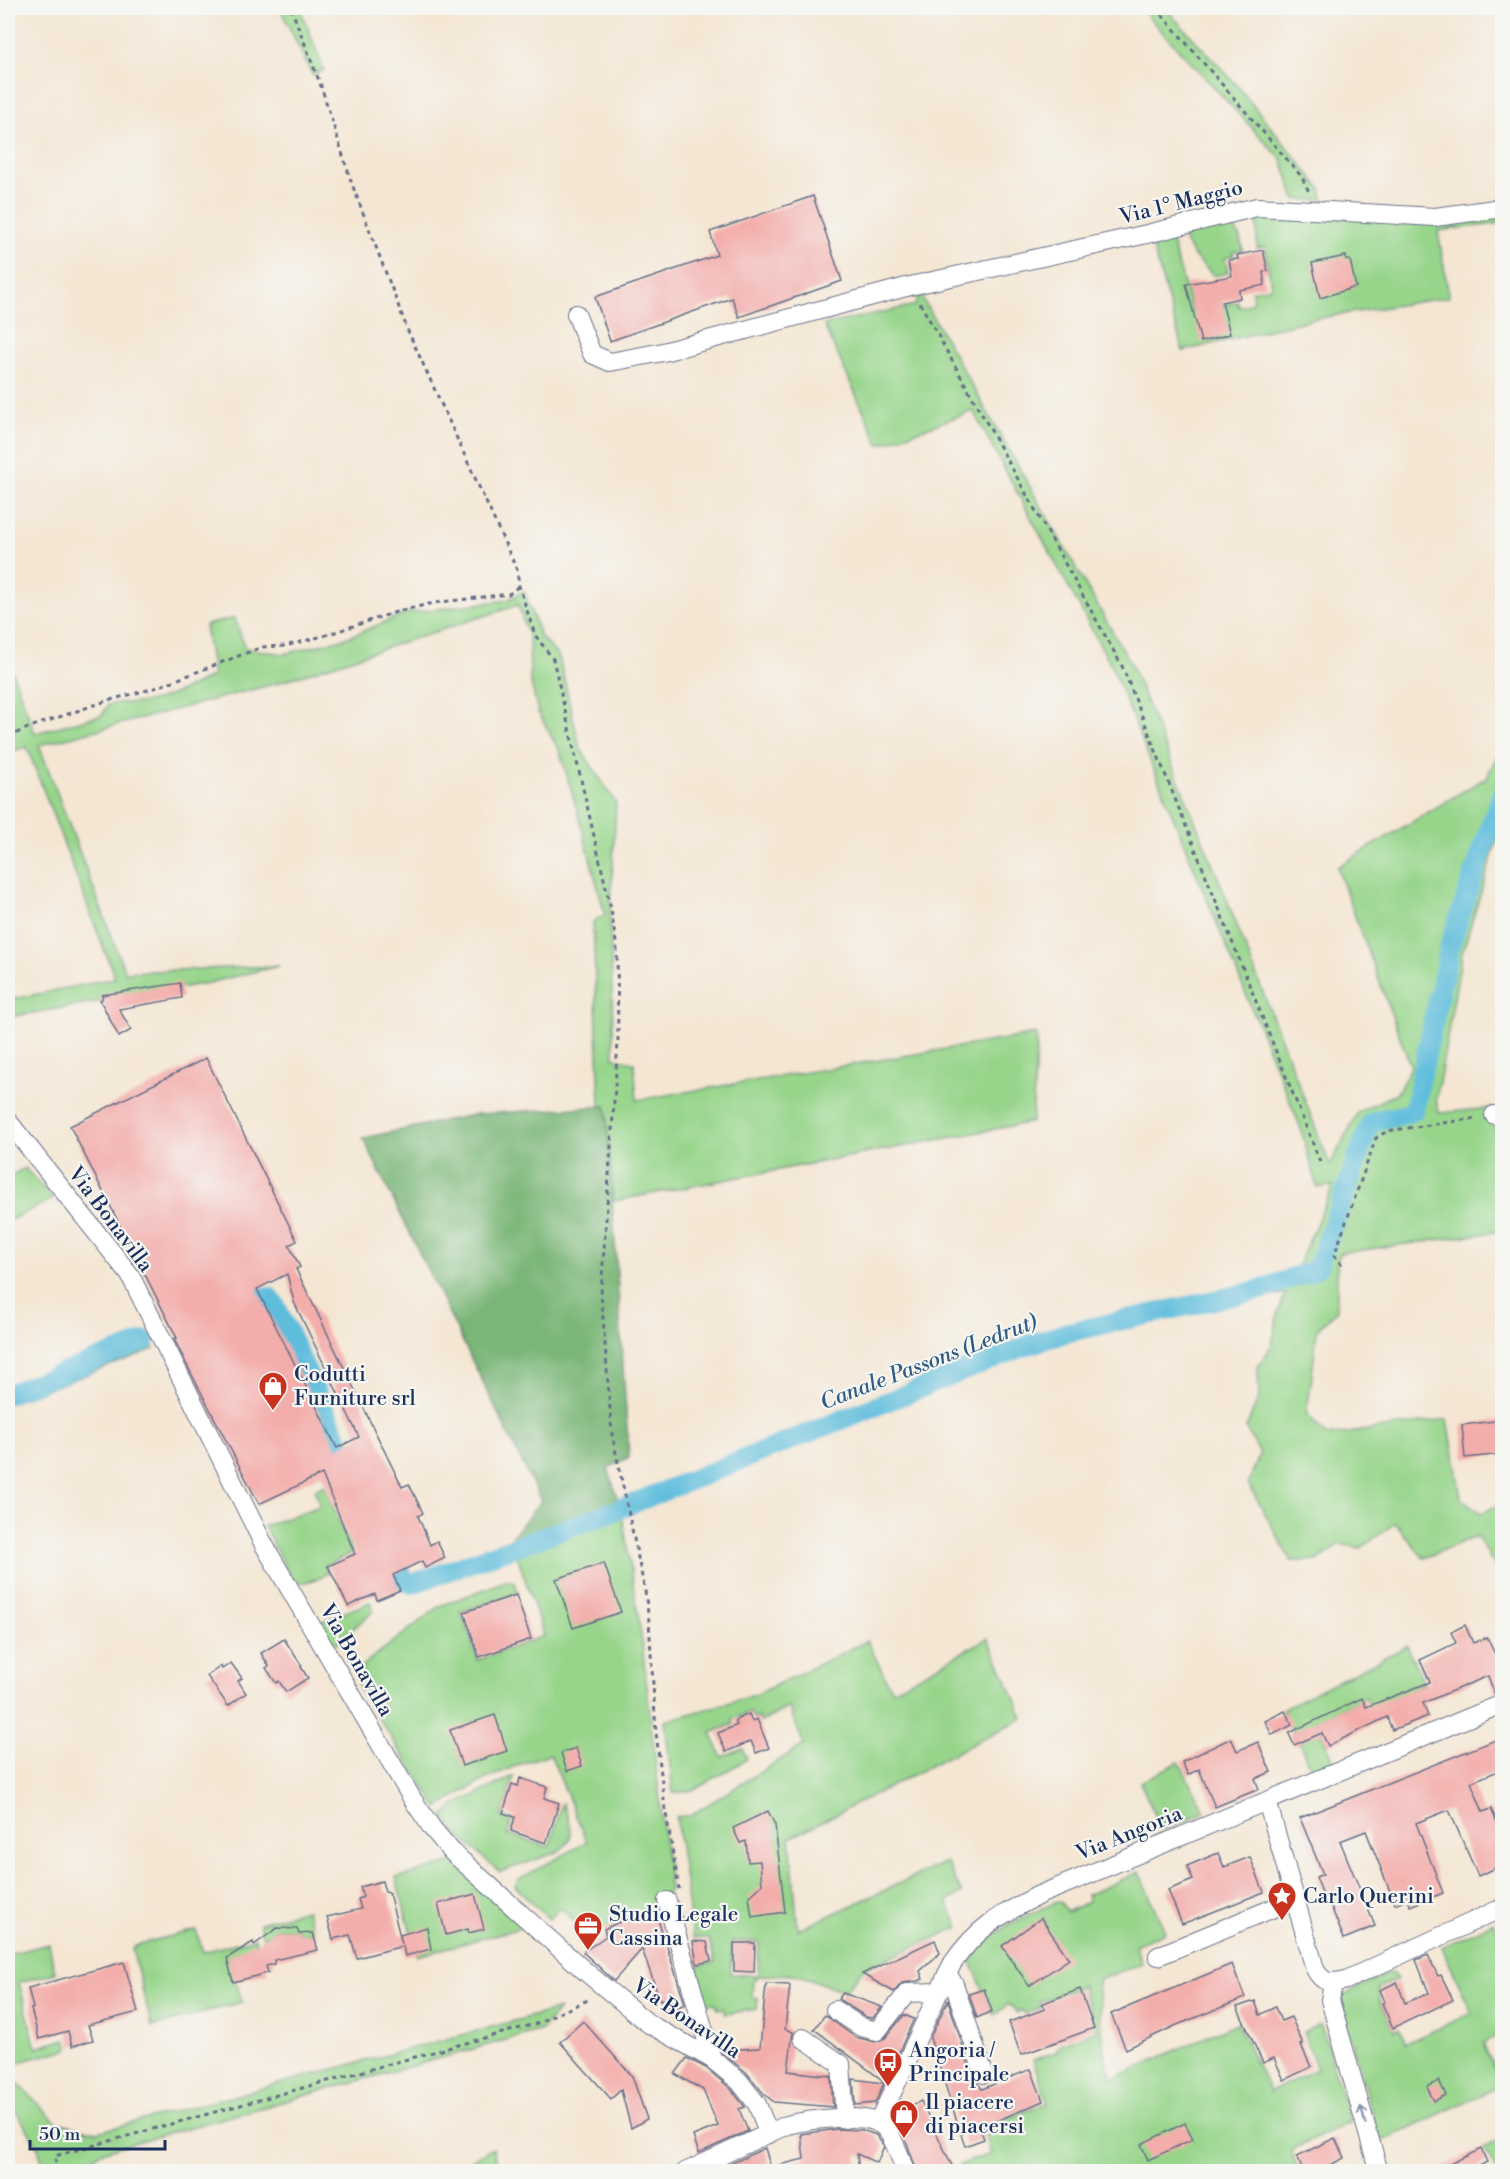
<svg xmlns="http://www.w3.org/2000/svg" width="1510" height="2179" viewBox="0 0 1510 2179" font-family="'Libre Bodoni',serif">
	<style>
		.green { fill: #97d58b; stroke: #598274; stroke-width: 1.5; fill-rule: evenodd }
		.forest { fill: #79b677; stroke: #4a726a; stroke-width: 1.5 }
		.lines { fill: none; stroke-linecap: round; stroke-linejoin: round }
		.canal { stroke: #5ebddc; stroke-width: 20 }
		.building { fill: #f3adab; fill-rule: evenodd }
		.minor-casing { stroke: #676f87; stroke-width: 20 }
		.path { stroke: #676f87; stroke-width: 3; stroke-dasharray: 4.5 4.5; stroke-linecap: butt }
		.minor { stroke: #fff; stroke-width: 18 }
		.oneway { stroke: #8d97ae }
		.labels { text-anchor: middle; stroke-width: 4.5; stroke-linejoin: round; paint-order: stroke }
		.street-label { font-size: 21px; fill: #1b2f5e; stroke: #f6f6f2 }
		.poi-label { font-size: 21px; fill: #1b2f5e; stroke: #f6f6f2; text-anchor: start }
		.water-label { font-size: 22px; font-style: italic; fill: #2f5a84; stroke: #f6f6f2 }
	</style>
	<rect width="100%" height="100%" fill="#f6f6f2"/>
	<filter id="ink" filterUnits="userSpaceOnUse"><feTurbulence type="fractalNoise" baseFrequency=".0167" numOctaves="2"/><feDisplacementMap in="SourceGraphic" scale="12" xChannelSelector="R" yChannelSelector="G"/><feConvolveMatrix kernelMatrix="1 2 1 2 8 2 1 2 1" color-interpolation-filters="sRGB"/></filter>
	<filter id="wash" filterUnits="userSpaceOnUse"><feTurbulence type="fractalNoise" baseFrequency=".008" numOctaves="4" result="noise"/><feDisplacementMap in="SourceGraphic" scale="24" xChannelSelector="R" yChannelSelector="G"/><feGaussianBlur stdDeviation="1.35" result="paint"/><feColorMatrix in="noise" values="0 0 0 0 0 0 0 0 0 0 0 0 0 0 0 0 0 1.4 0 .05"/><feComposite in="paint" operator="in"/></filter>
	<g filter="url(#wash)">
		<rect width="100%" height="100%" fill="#f4e6d3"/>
		<g class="green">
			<path d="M280 8H300L324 70 312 75Z"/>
			<path d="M1142 8H1165L1235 83 1321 189 1324 201 1295 199 1282 160 1151 20Z"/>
			<path d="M1502 214V223L1438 231 1449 297 1313 319 1183 351 1151 241 1170 236 1192 311 1238 302 1239 307 1253 303 1252 291 1271 287 1265 247 1257 248V218Z"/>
			<path d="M1230 220 1239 235 1243 250 1233 252V256L1225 258 1228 273 1214 276 1194 256 1180 233Z"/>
			<path d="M918 291 1131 664 1222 887 1330 1165 1358 1112 1397 1093 1411 1067 1337 867 1487 777 1502 745V825L1462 953 1436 1100 1439 1113 1492 1108 1502 1192V1231L1340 1253 1337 1263V1310L1317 1330 1310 1392 1306 1413 1327 1436 1448 1419 1461 1498 1481 1513 1502 1504V1578L1477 1536 1424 1558 1395 1523 1361 1548 1340 1544 1317 1561H1291L1248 1483 1260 1454 1246 1428 1259 1397 1258 1367 1272 1345 1278 1313 1286 1293 1076 1339 1031 1351 622 1514 640 1626 670 1889 660 1905 588 1935 561 1908 549 1919 515 1886 519 1879 587 1842 550 1754C507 1767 475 1783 438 1808L359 1689V1673L363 1665 440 1606 508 1580 515 1582 518 1592 461 1612 478 1660 544 1636 517 1555 622 1514 619 1504 1026 1339 1264 1284 1295 1272 1333 1186 1317 1187 1300 1126 1111 665 973 411 879 445 824 325 916 305Z"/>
			<path d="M524 591 540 636 559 657 580 748 616 803 610 917 614 1058 634 1062 637 1100 1037 1034 1032 1122 613 1201 606 1106H600L593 922 605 914 578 813 560 752 538 712 530 679 529 639 518 605 274 684 39 745 125 972 279 966 208 983 8 1017V1000L115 978 27 747 8 752V660L35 733 102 715 108 705C124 700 123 704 136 703 163 702 189 687 213 676L205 625 235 618 245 648 284 654 346 638 407 613 507 600Z"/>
			<path d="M25 1168 53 1199 8 1221V1177Z"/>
			<path d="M146 1335 154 1349 8 1404V1388Z"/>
			<path d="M324 1485 352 1553 325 1565 328 1573C315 1579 304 1587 291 1578L264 1526 320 1506 315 1490Z"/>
			<path d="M370 1602 373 1611 337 1643H330L318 1623Z"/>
			<path d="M988 1638 1023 1718 790 1838 798 1930 946 1862 962 1893 947 1902 959 1927 863 1969 845 1991 792 1974 758 1976 753 1981 752 1997 758 1998 757 2009 725 2014 723 2008 718 2009 716 2003 705 2004 697 1966 715 1962 709 1939 693 1938 676 1817 691 1815 804 1745 789 1707 761 1722 758 1717 754 1719 750 1712 732 1719 734 1724 711 1733 722 1757 742 1748 747 1759 694 1790 673 1793 665 1721 755 1695 867 1641 892 1691ZM732 1941 759 1942 758 1976 731 1974Z"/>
			<path d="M1407 1646 1424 1684 1372 1710 1365 1697 1315 1721 1334 1760 1312 1769 1282 1709Z"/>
			<path d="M1179 1762 1205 1812 1162 1830 1140 1782Z"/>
			<path d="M514 1776 502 1817 512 1819 508 1834 549 1847 562 1803C570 1824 580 1839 555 1853L500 1872 461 1838 443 1817 455 1805Z"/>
			<path d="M453 1862 524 1927 417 1956 396 1878Z"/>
			<path d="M1139 1872 1165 1932 1135 1945 1142 1963 1098 1980 1104 2053 1112 2079 1237 2023 1270 2092 1317 2069 1303 2032 1321 2024 1350 2122 1291 2150 1299 2171 961 2172 959 2165 991 2154 983 2127 1048 2103 1033 2060 1056 2052 1059 2045 1097 2030 1082 1986 1039 2002 1041 2008 1024 2014 1022 2010 1017 2013 1009 2004 994 2015 971 1962C987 1931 1028 1914 1060 1901L1067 1912 1089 1901 1087 1895Z"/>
			<path d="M307 1910 313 1933 299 1934 297 1929 277 1928 263 1938 259 1923Z"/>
			<path d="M1494 1922 1502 1943V2033L1483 2044 1502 2085 1380 2142 1339 1997 1391 1972 1397 1979 1378 1988 1380 2000 1394 2030 1399 2028 1406 2043 1472 2013 1442 1947Z"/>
			<path d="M196 1930 203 1952 255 1938 256 1943 254 1945 253 1943 233 1982H236L242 2002 152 2027 132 1949 136 1945Z"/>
			<path d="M49 1944 55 1973 19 1982 36 2048 66 2039 69 2049 8 2065V1954Z"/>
			<path d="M559 2009 542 2030 101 2152 76 2171H44L38 2146 8 2099V2073L56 2122 98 2132Z"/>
			<path d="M1502 2139V2171H1496L1484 2148Z"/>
			<path d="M493 2148 498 2171H452Z"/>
		</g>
		<path class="forest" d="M606 1106 629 1457 608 1468 622 1514 488 1566 541 1501 363 1138 477 1114Z"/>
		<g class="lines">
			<g class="canal">
				<path d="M262 1297H269L275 1304 352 1468"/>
				<path d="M8 1394 145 1341"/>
				<path d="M389 1549 405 1581 412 1584 614 1511 1031 1344 1065 1333 1260 1290 1314 1270 1318 1266 1370 1124C1382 1115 1399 1120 1414 1110L1450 945 1493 818 1502 795"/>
			</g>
		</g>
		<g id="blocks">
			<g class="building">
				<path d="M813 196 842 281 739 317 732 298 610 341 595 297 717 255 710 232Z"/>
				<path d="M1263 250 1268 271 1263 272 1265 285 1239 290 1240 298 1222 302 1230 334 1201 342 1186 284 1232 276 1229 260 1238 259 1237 255Z"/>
				<path d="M1346 256V260H1350L1356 287 1320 298 1312 263Z"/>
				<path d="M180 983 182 998 119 1009 131 1030 119 1037 100 1000 102 999V995Z"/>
				<path d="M206 1058 297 1241 289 1245 300 1267 296 1269 402 1487 409 1484 423 1513 418 1516 430 1545 437 1541 445 1558 425 1568 422 1561 393 1575 400 1590 377 1600 375 1594 348 1606 328 1566 355 1554 322 1474 259 1504 187 1365 174 1339 177 1338 70 1126ZM287 1274 294 1302 359 1437 337 1448 257 1289Z"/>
				<path d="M1503 1420V1454L1465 1458 1462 1425Z"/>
				<path d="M604 1563 621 1612 573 1628 556 1579Z"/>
				<path d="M516 1595 531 1639 479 1657 464 1612Z"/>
				<path d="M1465 1625 1473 1643 1487 1637 1499 1663 1503 1661V1693L1495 1695 1488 1676 1423 1703 1428 1716 1392 1730 1387 1717 1328 1746 1322 1733 1294 1745 1289 1734 1291 1732 1362 1698 1366 1707 1430 1682 1420 1660 1456 1643 1451 1632Z"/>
				<path d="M284 1639 302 1666 301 1667 308 1678 286 1692 279 1681 276 1683 266 1668 269 1666 261 1653Z"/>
				<path d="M231 1663 242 1678 238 1681 246 1693 228 1706 207 1676 221 1666 222 1669Z"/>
				<path d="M1285 1711 1292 1725 1272 1735 1265 1721Z"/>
				<path d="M749 1714 752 1721 757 1719 769 1748 756 1753 751 1741 726 1752 718 1733 737 1725 735 1720Z"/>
				<path d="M495 1715 507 1751 462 1766 450 1730Z"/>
				<path d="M1503 1737V1769L1471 1782 1483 1812 1491 1809 1503 1835V1865L1478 1876 1449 1810 1416 1823 1443 1893 1410 1906 1408 1898 1395 1904 1366 1831 1340 1841 1375 1926 1344 1939 1328 1899 1325 1900 1316 1877 1323 1874 1300 1818Z"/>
				<path d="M1231 1738 1237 1751 1258 1742 1271 1772 1255 1779 1259 1789 1215 1807 1199 1769 1188 1775 1182 1762Z"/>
				<path d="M576 1748 582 1766 567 1771 561 1753Z"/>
				<path d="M520 1778 547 1787 544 1798 559 1803 546 1843 511 1831 515 1817 503 1813 512 1784 518 1786Z"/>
				<path d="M768 1811 775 1825 785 1912 752 1917 749 1897 762 1885 760 1861 748 1862 746 1841 740 1843 733 1828Z"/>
				<path d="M1218 1853 1224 1867 1250 1857 1264 1892 1182 1924 1168 1890 1193 1880 1187 1866Z"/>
				<path d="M382 1881 385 1892 389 1893 402 1944 400 1935 427 1927 431 1949 405 1956 403 1946 357 1958 350 1935 333 1939 327 1917 361 1909 358 1899 363 1897 360 1887Z"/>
				<path d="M475 1894 484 1929 469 1933 468 1929 446 1935 438 1904Z"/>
				<path d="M655 1912 662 1931V1940H665L685 2004 669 2011 665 1999 660 2000 642 1949 614 1981 583 1952 606 1936 604 1929 626 1919 627 1921Z"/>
				<path d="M1041 1918 1069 1959 1029 1986 1002 1946Z"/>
				<path d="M277 1928 297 1929 299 1934 313 1933 318 1950 274 1960V1964L266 1966 268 1973 233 1982 227 1958 253 1942 254 1945Z"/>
				<path d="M935 1940 940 1953 920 1971 923 1979 918 1981 902 1983 894 1992 862 1974Z"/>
				<path d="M693 1941 707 1942 711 1961 697 1964Z"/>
				<path d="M734 1943H755L754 1972 734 1971Z"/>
				<path d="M1428 1955 1438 1976 1441 1975 1453 2000 1393 2028 1382 2003 1385 2002 1380 1990 1397 1982 1405 2003 1429 1993 1416 1960Z"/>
				<path d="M124 1962 138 2012 88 2025 93 2040 72 2046 68 2031 39 2039 31 2009 33 2008 28 1988Z"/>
				<path d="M1232 1964 1245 1998 1177 2025 1126 2049 1111 2014Z"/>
				<path d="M766 1984 790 1985 785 2029 793 2032 788 2071 831 2076 833 2107 774 2102 764 2094 746 2072 722 2053 721 2050 760 2048Z"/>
				<path d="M984 1989 992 2011 977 2018 969 1994Z"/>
				<path d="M1080 1989 1094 2028 1021 2055 1009 2022 1045 2009 1041 2004Z"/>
				<path d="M843 1993 882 2007 873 2018 866 2017 838 1999Z"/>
				<path d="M948 2000 973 2078 982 2089 1031 2069 1043 2101 980 2128 984 2139 965 2146 930 2038Z"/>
				<path d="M1255 2001 1260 2015 1275 2007 1281 2021 1291 2017 1303 2044 1301 2045 1311 2067 1284 2080 1274 2058 1263 2063 1237 2007Z"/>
				<path d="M825 2015 855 2037 875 2042 885 2038 904 2015 914 2019 885 2082 814 2029Z"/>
				<path d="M583 2021 632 2076 647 2119 631 2128 621 2090 611 2099 560 2042Z"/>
				<path d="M687 2058 706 2068 731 2089 745 2107 739 2109 748 2131 699 2153 693 2136 718 2126 703 2090 675 2074Z"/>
				<path d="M853 2079 884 2083 875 2103 855 2105Z"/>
				<path d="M1439 2081 1446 2095 1434 2101 1427 2087Z"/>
				<path d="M921 2101 955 2172H917L907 2143 893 2117 895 2113Z"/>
				<path d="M1185 2123 1193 2139 1148 2160 1141 2144Z"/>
				<path d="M837 2129 862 2130 876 2135 884 2146 877 2163 857 2154 859 2172H776L775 2166 804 2159 801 2134Z"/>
				<path d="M1335 2138 1344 2158 1328 2166 1330 2172H1304L1297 2156Z"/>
				<path d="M765 2148 772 2172H713Z"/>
				<path d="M1481 2149 1487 2162 1479 2166 1482 2172H1433Z"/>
			</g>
		</g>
	</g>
	<g filter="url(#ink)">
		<use href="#blocks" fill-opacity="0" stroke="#676f87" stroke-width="1.5"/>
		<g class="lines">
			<g class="minor-casing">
				<g id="minor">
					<path d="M576 314 592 354 610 362 663 352 910 286 1147 234 1257 207 1435 217 1502 208"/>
					<path d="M1494 1115H1502"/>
					<path d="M8 1121 130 1275 264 1545 413 1800 432 1828 452 1852 586 1972 649 2024 712 2059 739 2081 757 2104 769 2134"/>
					<path d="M1267 1801 1315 1969C1322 1983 1331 1984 1346 1980L1502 1908"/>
					<path d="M667 1901 712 2059"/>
					<path d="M1158 1956 1295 1899"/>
					<path d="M947 1974 954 1984 984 2074"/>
					<path d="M1333 1983 1330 2000 1379 2172"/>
					<path d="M835 2010 861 2027 877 2031 907 1993 938 1992"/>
					<path d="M803 2038 841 2064 845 2119"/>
					<path d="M878 2123 952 1964C977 1927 1000 1915 1039 1895L1502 1704"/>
					<path d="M685 2172 787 2125C808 2120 866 2111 883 2126 894 2136 900 2158 906 2172"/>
				</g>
			</g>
			<g class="path">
				<path d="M291 8 321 86 352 184 408 331 517 570 519 586 535 635 553 659 611 909 617 949 618 1042 601 1293 612 1434 645 1591 649 1621 656 1732 665 1808 679 1889"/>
				<path d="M1156 8 1302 177 1309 192"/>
				<path d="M920 303 1122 666 1321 1164"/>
				<path d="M8 737 30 727 106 701 155 688 262 647 285 646 323 636 396 612 433 603 509 594 519 586"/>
				<path d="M1342 1265 1334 1256 1376 1138 1387 1131 1478 1118"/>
				<path d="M57 2172 55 2156 535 2024 590 1999"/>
			</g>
			<use href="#minor" class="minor"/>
		</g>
		<defs><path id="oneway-shaft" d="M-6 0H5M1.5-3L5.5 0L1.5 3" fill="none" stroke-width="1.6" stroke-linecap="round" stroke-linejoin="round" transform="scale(1.5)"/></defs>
		<use class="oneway" href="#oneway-shaft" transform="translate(1363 2115) rotate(-106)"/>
	</g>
	<defs>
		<g id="shop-pin" transform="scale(1.5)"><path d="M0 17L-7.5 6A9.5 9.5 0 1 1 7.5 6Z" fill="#c8321e" stroke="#f6f6f2"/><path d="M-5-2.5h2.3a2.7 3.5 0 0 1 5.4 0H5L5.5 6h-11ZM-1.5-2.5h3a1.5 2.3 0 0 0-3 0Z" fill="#fff"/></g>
		<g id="sight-pin" transform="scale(1.5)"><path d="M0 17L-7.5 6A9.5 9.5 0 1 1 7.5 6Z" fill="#c8321e" stroke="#f6f6f2"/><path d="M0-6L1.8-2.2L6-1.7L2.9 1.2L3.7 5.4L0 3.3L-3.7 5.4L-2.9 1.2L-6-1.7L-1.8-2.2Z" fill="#fff"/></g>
		<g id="office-pin" transform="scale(1.5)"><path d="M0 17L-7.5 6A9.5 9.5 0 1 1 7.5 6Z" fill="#c8321e" stroke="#f6f6f2"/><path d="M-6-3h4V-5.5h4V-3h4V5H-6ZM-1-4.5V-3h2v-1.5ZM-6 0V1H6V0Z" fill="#fff"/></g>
		<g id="bus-pin" transform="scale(1.5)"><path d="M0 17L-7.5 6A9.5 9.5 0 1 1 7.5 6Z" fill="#c8321e" stroke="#f6f6f2"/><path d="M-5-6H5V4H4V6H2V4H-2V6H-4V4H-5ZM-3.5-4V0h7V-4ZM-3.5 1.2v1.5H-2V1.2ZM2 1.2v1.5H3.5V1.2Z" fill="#fff"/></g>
	</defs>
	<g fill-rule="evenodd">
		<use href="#shop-pin" x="273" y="1386"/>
		<use href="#sight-pin" x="1282" y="1896"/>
		<use href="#office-pin" x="588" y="1926"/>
		<use href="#bus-pin" x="888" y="2062"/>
		<use href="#shop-pin" x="904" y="2114"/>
	</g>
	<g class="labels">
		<g class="street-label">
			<text transform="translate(1181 202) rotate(-14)" y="7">Via 1° Maggio</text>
			<text transform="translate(111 1219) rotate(53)" y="7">Via Bonavilla</text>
			<text transform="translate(357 1660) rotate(60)" y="7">Via Bonavilla</text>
			<text transform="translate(1129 1833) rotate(-22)" y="7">Via Angoria</text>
			<text transform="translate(687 2018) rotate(34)" y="7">Via Bonavilla</text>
		</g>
		<g class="poi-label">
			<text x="294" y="1381">Codutti<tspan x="294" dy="24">Furniture srl</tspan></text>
			<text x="1303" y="1903">Carlo Querini</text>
			<text x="609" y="1921">Studio Legale<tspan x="609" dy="24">Cassina</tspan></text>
			<text x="909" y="2057">Angoria /<tspan x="909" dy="24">Principale</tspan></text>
			<text x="925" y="2109">Il piacere<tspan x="925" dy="24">di piacersi</tspan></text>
		</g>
		<g class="water-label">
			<text transform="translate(928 1361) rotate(-21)" y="8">Canale Passons (Ledrut)</text>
		</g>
	</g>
	<rect width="1510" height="2179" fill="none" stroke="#f6f6f2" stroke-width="30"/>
	<path d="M30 2140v9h135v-9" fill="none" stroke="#1b2f5e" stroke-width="3"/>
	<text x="39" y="2140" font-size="18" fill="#1b2f5e" stroke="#f6f6f2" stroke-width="4.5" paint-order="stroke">50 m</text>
</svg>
